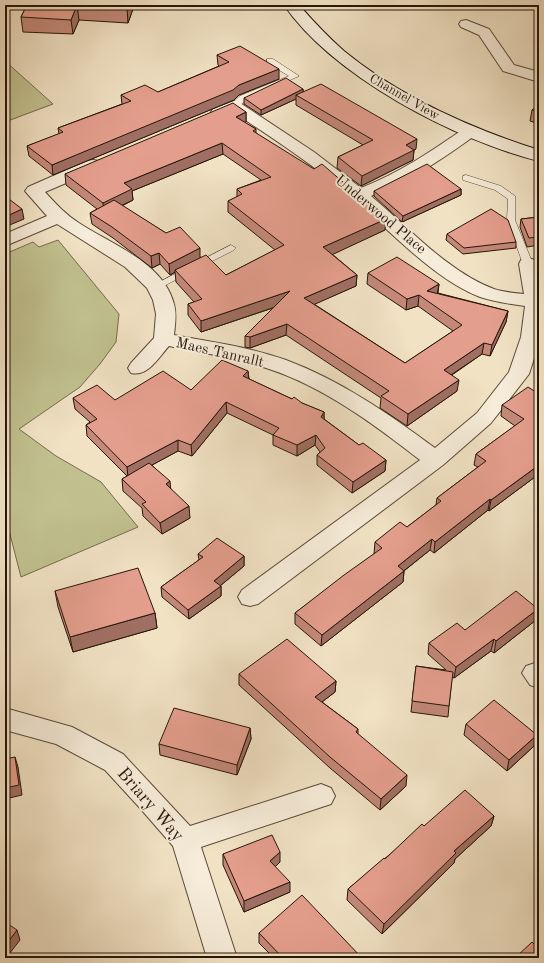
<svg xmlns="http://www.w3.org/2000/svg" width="544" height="963" viewBox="0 0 544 963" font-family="'Old Standard TT',serif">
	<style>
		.green { fill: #c1c18f; stroke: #746c4c }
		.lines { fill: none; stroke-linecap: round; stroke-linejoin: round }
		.lane-casing { stroke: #594938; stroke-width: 1 }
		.street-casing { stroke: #594938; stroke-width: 2 }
		.secondary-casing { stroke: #261609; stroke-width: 2 }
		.lane { fill: #f6ecd9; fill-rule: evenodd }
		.street { fill: #f6ecd9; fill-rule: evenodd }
		.secondary { fill: #f6ecd9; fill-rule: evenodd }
		.wall { fill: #c48879; stroke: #261609; fill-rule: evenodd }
		.shaded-wall { fill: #a06f63; stroke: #261609 }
		.building { fill: #e49e8d; stroke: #261609 }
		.labels { text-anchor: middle; stroke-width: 4; stroke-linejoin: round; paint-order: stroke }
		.far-street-label { font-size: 13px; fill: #261609; stroke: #f6ecd9 }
		.street-label { font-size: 15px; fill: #261609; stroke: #f6ecd9 }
		.near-street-label { font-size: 18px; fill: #261609; stroke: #f6ecd9 }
	</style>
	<rect width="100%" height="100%" fill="#f1e2c4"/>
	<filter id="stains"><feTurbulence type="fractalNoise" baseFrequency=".005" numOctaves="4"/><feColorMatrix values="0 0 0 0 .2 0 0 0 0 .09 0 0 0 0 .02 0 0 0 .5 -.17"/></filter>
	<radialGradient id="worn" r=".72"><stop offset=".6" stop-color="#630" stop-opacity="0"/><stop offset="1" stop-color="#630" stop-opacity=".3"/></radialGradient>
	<g class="green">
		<path d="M5 61 53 104 5 122Z"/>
		<path d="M58 240 119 314 116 342 100 364 80 387 19 429 56 456 101 482 138 527 21 577 5 515V254L33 242 39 247Z"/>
	</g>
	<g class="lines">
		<g class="lane-casing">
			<g id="lane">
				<path d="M267 59H273L299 76 246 100 237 108H231V104L240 96 289 76 267 63Z"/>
				<path d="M466 175 501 186 515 196V220L533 264 531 266H525L523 264 507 220 508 199 495 190 463 180V176Z"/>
				<path d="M231 245 236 248 234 250 158 289H152L150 287Z"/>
			</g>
		</g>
		<g class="street-casing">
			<g id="street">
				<path d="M466 20 489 29 514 65 539 72V82L503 71 479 35 461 27 459 24 461 21Z"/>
				<path d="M234 101 240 103 314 152 361 188C401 172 430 152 465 128L471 126 477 128 479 131 477 134C441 160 413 179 371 196 408 227 448 272 494 289 503 292 514 293 524 294L519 264 521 260 528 258 535 260 539 273V343L529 374 491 423 443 465 258 604 250 606 242 604 238 597 242 590 420 460C375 425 324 387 269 369 237 358 202 353 169 346 158 358 148 377 131 373L128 368 131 363 154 338 156 314 153 300 147 288 125 267 57 224 5 246V234L47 216 25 191 28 187 87 161 93 160 99 161 101 165 99 169 45 192C56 204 66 215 79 223 112 245 163 262 174 304 177 314 175 325 174 335 212 342 250 347 286 360 340 380 389 414 435 448L477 413 509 372 521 337 525 306C510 304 495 302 480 297 432 279 384 224 344 191 309 162 271 137 233 112L219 117 213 115 211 112 213 109Z"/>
				<path d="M535 663 539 664V688L530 685 522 673 526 666Z"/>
				<path d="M5 708 72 727 123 754 190 826 321 784 331 788 335 796 331 804 201 847 237 958H207L173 846 139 807 105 770 56 744 5 730Z"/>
			</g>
		</g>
		<g class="secondary-casing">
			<path id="secondary" d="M284 5H299C313 21 328 37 344 51 400 97 470 128 539 150V161C455 140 334 77 284 5Z"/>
		</g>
		<use href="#lane" class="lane"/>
		<use href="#street" class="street"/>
		<use href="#secondary" class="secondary"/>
	</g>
	<g class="wall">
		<path d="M23 5H168L167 8 134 6 128 23 79 20 73 34 23 32 21 17 24 11Z"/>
		<path d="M539 48V62L535 60 537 49Z"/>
		<path d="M217 55 279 79 239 95 234 100 53 175 29 156 27 146 59 134 58 128 122 104 121 95 158 92 219 66 218 65Z"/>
		<path d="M303 89V91L416 149 414 150 413 160 361 186 337 168 338 157 363 145 296 105V99L261 115 244 104V98Z"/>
		<path d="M539 104V124L530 121 532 110Z"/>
		<path d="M246 112V122L245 123 256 129V133L385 230 332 254 357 275 356 286 314 304 405 363 453 331 418 306 406 310 367 284 368 273 439 284 438 293 508 311 506 322 490 356 482 354 452 375 457 391 407 426 380 408 381 398 286 335 250 348 245 347V336L273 308 201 332 188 315V304L194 302 176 282 175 272 170 275 160 264 152 268 113 238 92 224 90 213 97 209 66 185 65 174ZM223 154 261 180 237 189V197L228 201V212L275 250 226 275 166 233 122 206 133 200 132 191Z"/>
		<path d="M461 189V195L402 222 374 196V191Z"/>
		<path d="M539 217V245L527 247 520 227 521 219Z"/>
		<path d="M447 234 516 242V248L463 254 446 240Z"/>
		<path d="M248 371 249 379 292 399 324 412V419L359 445 386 460 385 471 352 493 317 465V455L320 452 315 445 297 456 273 445V435L227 413 192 456 178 451 152 465 171 489 190 518 162 534 143 516 142 508 123 491 122 479 127 476 87 436 86 425 90 422 75 409 73 398 115 400 191 390Z"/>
		<path d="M539 394V474L489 511 488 510 434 553 430 550 404 571 403 582 321 646 295 624V613L374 554 375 542 407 527 436 505 437 498 478 467 474 465 476 454 515 426 501 416 502 405Z"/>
		<path d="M539 544V553L538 550Z"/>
		<path d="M198 554 244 556V566L220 586H221V596L189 619 162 597 161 587 199 560Z"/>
		<path d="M55 591 155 613 157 628 73 652 58 607Z"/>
		<path d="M538 609 536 620 494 653 491 651 454 678 452 677 449 706 448 717 411 712 416 666 446 670 428 654 429 643 465 630Z"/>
		<path d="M239 674 336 681 335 692 322 702 358 729V734L406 786 380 810 330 768 239 685Z"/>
		<path d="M466 724 534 746 507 771 464 735Z"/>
		<path d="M250 728 251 739 237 775 160 755 159 744Z"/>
		<path d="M494 816 491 826 455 859 454 863 382 934 347 900 348 889 424 826Z"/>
		<path d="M223 854 280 862 275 867 290 892 244 912 223 865Z"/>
		<path d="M259 933 362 958H274L259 943Z"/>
	</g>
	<g class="shaded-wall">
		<path d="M77 5 79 20 73 34 71 20Z"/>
		<path d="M128 5H134V6L128 23 127 8Z"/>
		<path d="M279 69V79L239 95 234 100 53 175 52 165 239 85Z"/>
		<path d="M303 89V95H296V99L261 115V110Z"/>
		<path d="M246 112V122L236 128V117Z"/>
		<path d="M417 139 416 149 414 150 413 160 361 186 362 176 406 145Z"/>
		<path d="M222 143 223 154 132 191 133 200 104 214 103 203 124 183Z"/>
		<path d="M461 189V195L402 222 403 216Z"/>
		<path d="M22 209 24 219 5 227V217Z"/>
		<path d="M386 219 385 230 323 259V247Z"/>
		<path d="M200 248V259L175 270V272L170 275 169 264Z"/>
		<path d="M159 253 160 264 152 268 151 256Z"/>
		<path d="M357 275 356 286 304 309V298Z"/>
		<path d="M439 284 437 295 427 291Z"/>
		<path d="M290 291V302L201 332V321Z"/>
		<path d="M419 295 418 306 406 310 407 299Z"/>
		<path d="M508 311 506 322 490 356 492 345Z"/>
		<path d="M287 324 286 335 250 348V337Z"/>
		<path d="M484 343 482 354 442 381 444 370Z"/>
		<path d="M248 371 249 381 243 376Z"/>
		<path d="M459 380 457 391 407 426 408 414Z"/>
		<path d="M226 402 227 413 192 456 191 445Z"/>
		<path d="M324 412V423L321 417Z"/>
		<path d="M316 435 315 445 297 456V445Z"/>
		<path d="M178 440V451L128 478 127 467Z"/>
		<path d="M386 460 385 471 352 493 353 482Z"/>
		<path d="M539 465V474L489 511 491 500Z"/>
		<path d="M170 481 171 493 166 484Z"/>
		<path d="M490 499 488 510 434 553 435 542Z"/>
		<path d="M189 506 190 518 162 534 160 523Z"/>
		<path d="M432 539 430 550 396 577 398 566Z"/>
		<path d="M244 556V566L215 590 214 581Z"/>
		<path d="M404 571 403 582 321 646 322 635Z"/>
		<path d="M221 586V596L189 619 188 610Z"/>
		<path d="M538 609 536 620 494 653 496 641Z"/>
		<path d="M155 613 157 628 73 652 70 637Z"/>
		<path d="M494 639 491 651 454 678 456 667Z"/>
		<path d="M336 681 335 692 314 708 315 697Z"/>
		<path d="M250 728 251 739 237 775V765Z"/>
		<path d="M537 735 534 746 507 771 509 760Z"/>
		<path d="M15 757 18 767 22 795 5 799V788Z"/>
		<path d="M407 775 406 786 380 810 381 799Z"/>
		<path d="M494 816 491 826 455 859 454 863 382 934 384 924 454 851Z"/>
		<path d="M280 852V862L270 872V861Z"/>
		<path d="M290 882V892L244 912V901Z"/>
		<path d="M17 930 20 940 6 958H5V946Z"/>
	</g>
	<g class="building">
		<path d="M27 5H128L127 8 77 5 71 20 21 17Z"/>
		<path d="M240 46 279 69 239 85 233 90 52 165 27 146 63 132 58 128 131 101 121 95 145 85 158 92 229 62 217 55Z"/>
		<path d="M286 78 303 89 261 110 244 98Z"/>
		<path d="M321 84 417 139 406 145 414 150 362 176 338 157 373 140 296 95Z"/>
		<path d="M233 103 246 112 236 117 256 129 253 131 314 169 322 164 386 219 323 247 357 275 304 298 405 363 462 325 419 295 407 299 368 273 397 257 439 284 427 291 508 311 492 345 484 343 444 370 459 380 408 414 381 396 389 391 287 324 250 337 245 336 290 291 201 321 188 304 202 299 175 270 206 255 226 275 284 245 228 201 242 194 237 189 271 177 222 143 124 183 132 189 103 203 65 174Z"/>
		<path d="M539 104V112L532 110Z"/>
		<path d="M427 164 461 189 403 216 374 191Z"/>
		<path d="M5 196 22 209 5 217Z"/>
		<path d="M114 200 166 233 180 227 200 248 169 264 159 253 151 256 112 227 90 213Z"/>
		<path d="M491 209 508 220 516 242 464 248 447 234Z"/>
		<path d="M539 217V237L529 238 521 219Z"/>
		<path d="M222 360 248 371 243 376 292 399 294 397 302 403 324 412 321 417 359 445 363 443 386 460 353 482 317 455 325 448 316 435 297 445 273 435 279 428 226 402 191 445 178 440 127 467 86 425 97 419 73 398 97 385 115 400 163 371 191 390Z"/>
		<path d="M528 387 539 394V465L491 500 490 499 435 542 432 539 398 566 404 571 322 635 295 613 344 575 382 548 375 542 400 522 407 527 441 501 437 498 486 461 476 454 524 419 502 405Z"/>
		<path d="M149 463 170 481 166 484 189 506 160 523 142 504 146 502 122 479Z"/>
		<path d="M217 538 244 556 214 581 221 586 188 610 161 587 203 557 198 554Z"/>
		<path d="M138 568 155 613 70 637 55 591Z"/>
		<path d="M516 591 538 609 496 641 494 639 456 667 429 643 457 623 465 630Z"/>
		<path d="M287 639 336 681 315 697 358 729 356 732 407 775 381 799 330 757 239 674Z"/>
		<path d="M416 666 453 672 449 706 412 701Z"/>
		<path d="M494 700 537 735 509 760 466 724Z"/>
		<path d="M174 708 250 728 237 765 159 744Z"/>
		<path d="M15 757 19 785 5 788V759Z"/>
		<path d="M465 790 494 816 454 851 456 853 384 924 348 889 384 858 385 859 422 824 424 826Z"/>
		<path d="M272 835 280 852 270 861 290 882 244 901 223 854Z"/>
		<path d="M302 895 362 958H283L259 933Z"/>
		<path d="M5 922 17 930 5 946Z"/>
		<path d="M539 939V958H515L532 942 534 944Z"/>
	</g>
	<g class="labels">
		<g class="far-street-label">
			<text transform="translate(405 96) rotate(30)" y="5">Channel View</text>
		</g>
		<g class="street-label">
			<text transform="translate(381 214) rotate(40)" y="5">Underwood Place</text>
			<text transform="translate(220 352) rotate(13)" y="5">Maes Tanrallt</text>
		</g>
		<g class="near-street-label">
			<text transform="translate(151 804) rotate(49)" y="6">Briary Way</text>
		</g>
	</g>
	<rect width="544" height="963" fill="none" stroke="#f1e2c4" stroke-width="20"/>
	<rect x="6" y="6" width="532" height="951" fill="none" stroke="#261609" stroke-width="2"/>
	<rect x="10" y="10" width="524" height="943" fill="none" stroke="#261609"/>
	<rect width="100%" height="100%" filter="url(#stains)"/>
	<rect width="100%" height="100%" fill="url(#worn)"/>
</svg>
